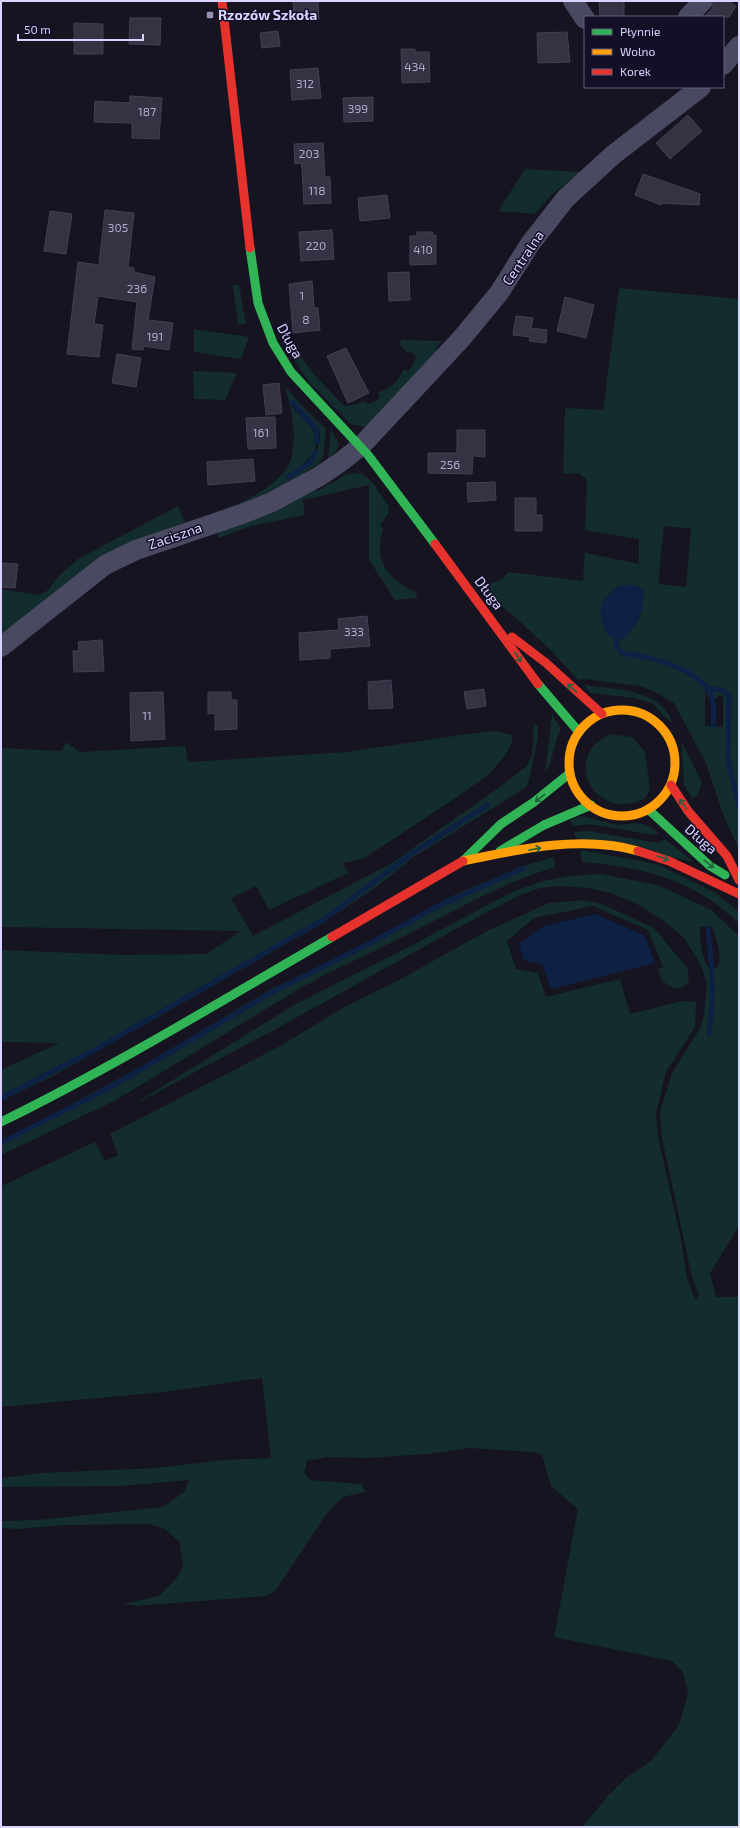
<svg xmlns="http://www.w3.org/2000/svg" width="740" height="1828" viewBox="0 0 740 1828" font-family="'Exo 2',sans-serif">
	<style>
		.green { fill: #132c2d; fill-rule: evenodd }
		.water { fill: #0d2144 }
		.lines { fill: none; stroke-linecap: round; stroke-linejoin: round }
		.stream { stroke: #0d2144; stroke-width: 5 }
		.building { fill: #343243; stroke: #433f54 }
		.street { stroke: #4a4962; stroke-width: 20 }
		.fast { stroke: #30b455; stroke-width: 9 }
		.slow { stroke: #ff9f0a; stroke-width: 9 }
		.jam { stroke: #e5322d; stroke-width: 9 }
		.oneway { stroke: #22623e }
		.poi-dot { fill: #9591b1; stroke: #130f26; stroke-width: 1.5 }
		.labels { text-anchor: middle; stroke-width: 3; stroke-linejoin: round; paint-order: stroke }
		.number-label { font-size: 12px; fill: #b0acd0 }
		.poi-label { font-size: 14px; font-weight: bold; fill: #d9d4ff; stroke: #130f26; text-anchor: start }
		.street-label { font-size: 14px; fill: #d9d4ff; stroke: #130f26 }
	</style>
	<rect width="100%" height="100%" fill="#161421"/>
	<g class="green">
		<path d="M525 169 581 172 551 195 535 214 498 211Z"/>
		<path d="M233 285H239L246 324H238Z"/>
		<path d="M619 288 739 299V850L723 814 706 763 674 703 653 691 640 686 583 679 578 680C563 662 546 645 528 629 513 614 495 603 483 587L502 579 509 572 583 581 585 551 586 553 639 564V539L585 530 587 480 579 473 563 474 565 408 603 410ZM664 526 691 529 686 587 658 584ZM705 691 710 699H716L719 695 723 697V727L705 726Z"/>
		<path d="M194 329 249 337 241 359 194 352Z"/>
		<path d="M401 340 442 341 436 348 438 351 371 426 364 427 351 424 309 382 282 342H290L313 373 344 406 358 404 363 401 368 404 376 401 380 397 378 392C390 390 399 381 403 370L409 371 416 358 413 353 407 352 400 345Z"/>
		<path d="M193 371 237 373 225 400 194 399Z"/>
		<path d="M284 384 299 403 326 429 323 457 320 463 307 471 309 475 217 517 215 512C240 505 285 484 292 456 297 432 291 406 284 384ZM294 402 309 418 320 432C318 460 312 464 290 479L288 476C302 467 324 450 313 431 309 422 298 414 292 407L290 403Z"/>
		<path d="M331 429 339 444 337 450 328 459Z"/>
		<path d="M362 473 373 483 389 507 388 514 380 525 383 529C373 561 388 579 416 592L417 598 395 600 369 560V485L303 500 305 515 251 526 218 538V529L314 487 317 491 347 474Z"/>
		<path d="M178 506 185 522 111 554 1 637V589L39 595 47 591 59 576 78 559Z"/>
		<path d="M584 685C613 689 665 689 672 724L653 704 635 698 590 693Z"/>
		<path d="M552 714 561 729C553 743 554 760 545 773Z"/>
		<path d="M534 724 538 726V738L528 784 525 788 412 858 379 885 323 923 160 1016 51 1077 1 1101V1070L59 1043 1 1042V950L125 955 206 954 241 931 1 927V748L61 751 66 742 80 752 185 746 188 762 347 752 467 734 494 731 512 735V743L504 757 488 775 457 797 363 859 343 863 348 873 269 910 256 886 231 898 253 936 392 863 494 791 527 766 532 754Z"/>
		<path d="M611 734 632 737 645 752 650 788C648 797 642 801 633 803 589 813 564 753 611 734Z"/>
		<path d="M681 740 702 783 697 796 692 798 684 785Z"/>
		<path d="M581 816C594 818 604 822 617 825 624 826 629 823 636 823 644 823 652 828 659 833L655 835 590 824 573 826 570 820Z"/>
		<path d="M588 831 658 843 665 839 694 862 576 838 574 832Z"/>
		<path d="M580 850 657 864 716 893 739 912V923C694 880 643 867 582 862Z"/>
		<path d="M554 857 555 867C505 882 468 904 422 927 383 947 343 965 304 986L116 1100 1 1155V1142L142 1066 271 989 386 934 445 899 520 867Z"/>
		<path d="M600 874 657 885 686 898 711 910 739 936V1226L710 1273 716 1297H739V1827H582L607 1797 626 1778 651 1761 679 1725 688 1693 683 1672 672 1661 554 1637 578 1509 551 1486 542 1455 534 1452 469 1448 428 1454 367 1458 328 1457 307 1461 304 1472 310 1480 361 1484 365 1492 343 1497 327 1513 275 1591 266 1596 136 1606 123 1604 159 1596 176 1579 183 1566 180 1543 164 1528 148 1524 63 1525 19 1529 1 1528V1521L38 1520 163 1507 184 1492 189 1480 122 1486 1 1487V1478L41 1473 157 1468 223 1460 271 1458 262 1378 164 1392 1 1407V1186L95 1142 105 1161 118 1155 110 1134 282 1045 346 1006 397 981 487 931 549 903 584 900 602 904 654 928 688 969 689 981 683 987 673 988 662 981 658 969 663 967 648 930 593 906 534 918 507 941 516 969 538 973 546 997 620 979 630 1014 682 1001 696 1002 695 1027 666 1072 656 1113 658 1137 681 1239 687 1278 695 1300 699 1295 692 1277 662 1138 660 1113 672 1073 699 1030 704 1016 707 984 701 965 684 938 665 922 637 904 611 893 587 888 560 886 540 888 518 896 474 919 274 1030 139 1102V1101L294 1005 397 953 514 891 543 881 568 876ZM712 926C716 936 723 959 717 968H709C701 958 700 940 700 927Z"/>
	</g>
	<g class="water">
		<path d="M620 585H634L643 589C644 614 640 620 624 639H616L607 634C596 611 599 600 620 585Z"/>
		<path d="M595 914 645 936 655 963 551 989 543 965 524 960 519 944 544 926Z"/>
	</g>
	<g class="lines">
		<g class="stream">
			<path d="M292 402 316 429 317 442"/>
			<path d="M289 477 311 462 315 452"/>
			<path d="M616 639 617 647 622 653C648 656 702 669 712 697 715 705 713 717 713 725"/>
			<path d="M708 689 724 690 729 697 728 761 739 807"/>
			<path d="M708 929C712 965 715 997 709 1033"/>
			<path d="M1 1098 98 1048 326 918 411 854 488 805"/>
			<path d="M1 1143 118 1083 274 991 374 941 440 905 524 868"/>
		</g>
	</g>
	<g class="building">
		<path d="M293 1H318L319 19 294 20Z"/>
		<path d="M599 1H624V17H600Z"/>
		<path d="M714 1H728L736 6 729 17H704L712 9Z"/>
		<path d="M130 18H161L160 45 129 44Z"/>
		<path d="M74 23 103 24V54H74Z"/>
		<path d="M278 31 280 46 262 48 260 33Z"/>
		<path d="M567 32 570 62 538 63 537 33Z"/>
		<path d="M401 49H415V52H429L430 82 402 83Z"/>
		<path d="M318 68 321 98 292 100 290 70Z"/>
		<path d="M130 96 162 98 159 139 132 138V123L94 122 95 101 130 103Z"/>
		<path d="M373 97V121L344 122 343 98Z"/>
		<path d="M688 115 702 131 670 159 656 143Z"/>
		<path d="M323 143 325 177H330L331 203 304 204 302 169 301 163 295 164 294 144Z"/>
		<path d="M643 174 700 194 699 205 662 203 661 205 635 195Z"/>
		<path d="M387 195 390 218 360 221 358 198Z"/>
		<path d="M105 210 134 213 128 267 134 268V272L155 277 148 320 173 323 169 350 143 346V350L132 349 137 302 98 296 94 324 103 325 99 357 67 354 78 262 99 265Z"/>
		<path d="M50 211 72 214 66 254 44 251Z"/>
		<path d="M332 230 334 259 301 261 299 232Z"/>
		<path d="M417 232H433V236L436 235V264L410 265V236H417Z"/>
		<path d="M409 272 410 300 389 301 388 273Z"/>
		<path d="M312 281 314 308H318L320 330 293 333 289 284Z"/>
		<path d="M565 297 594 305 586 338 557 331Z"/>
		<path d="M516 316 533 318 531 328 547 330 546 343 529 341 530 337 513 335Z"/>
		<path d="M346 348 369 393 348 403 327 356Z"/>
		<path d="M117 354 141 358 136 387 112 383Z"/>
		<path d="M279 383 282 413 266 415 263 385Z"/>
		<path d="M275 417 276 448 248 449 246 418Z"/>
		<path d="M457 430H485V457L473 456 472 474 428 473V453H457Z"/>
		<path d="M253 459 255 481 208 485 207 462Z"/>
		<path d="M495 482 496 500 468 502 467 483Z"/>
		<path d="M515 498H536V515H542V531H515Z"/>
		<path d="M1 563 18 564 15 588 1 587Z"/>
		<path d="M367 616 370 646 330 649V658L300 660 299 633 339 630 338 619Z"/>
		<path d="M102 640 104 671 74 672 73 651H79L78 642Z"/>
		<path d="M391 680 393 708 369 709 368 682Z"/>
		<path d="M484 689 486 706 467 709 464 692Z"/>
		<path d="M163 692 165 739 131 741 130 693Z"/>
		<path d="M208 692H231V700H237V729L215 730V713L208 714Z"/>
	</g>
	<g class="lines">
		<g class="street">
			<path d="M573 1 585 19"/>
			<path d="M688 17 703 1"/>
			<path d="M723 65 739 46"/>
			<path d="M1 647 105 565 136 550 242 514 272 502 320 476 342 461 361 446 461 339 499 293 530 244 566 198 613 155 701 87"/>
		</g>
		<g class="fast">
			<path d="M250 248 258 303 273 343 291 372 368 455 435 544"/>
			<path d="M538 684 579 732"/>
			<path d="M649 810 710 866 725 875"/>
			<path d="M500 851 544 825 591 805"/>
			<path d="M463 861 501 824 534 802 570 773"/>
			<path d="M1 1122C115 1066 223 1000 332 937"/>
		</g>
		<g class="slow">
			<circle cx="622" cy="763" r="53"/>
			<path d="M463 861C519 849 582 835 638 851"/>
		</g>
		<g class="jam">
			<path d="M222 1 250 248"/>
			<path d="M435 544 538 684"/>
			<path d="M512 637 546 663 602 714"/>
			<path d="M671 785 688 811 727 856 739 880"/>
			<path d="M638 851 669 861 739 894"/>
			<path d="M332 937 463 861"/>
		</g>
	</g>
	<defs><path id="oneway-shaft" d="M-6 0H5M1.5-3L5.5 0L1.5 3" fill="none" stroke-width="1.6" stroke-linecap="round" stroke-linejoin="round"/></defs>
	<g class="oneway">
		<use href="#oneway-shaft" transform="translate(518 657) rotate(56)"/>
		<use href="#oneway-shaft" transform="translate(572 688) rotate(-137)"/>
		<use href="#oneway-shaft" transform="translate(540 798) rotate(142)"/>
		<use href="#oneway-shaft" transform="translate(683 804) rotate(-126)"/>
		<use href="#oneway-shaft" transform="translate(535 849) rotate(-10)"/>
		<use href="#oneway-shaft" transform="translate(663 858) rotate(20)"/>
		<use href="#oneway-shaft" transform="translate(709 864) rotate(38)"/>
	</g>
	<rect class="poi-dot" x="206" y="11" width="8" height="8" rx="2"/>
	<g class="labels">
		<g class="number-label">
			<text x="415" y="71">434</text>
			<text x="305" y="88">312</text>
			<text x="358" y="113">399</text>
			<text x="147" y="116">187</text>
			<text x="309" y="158">203</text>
			<text x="317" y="195">118</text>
			<text x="118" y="232">305</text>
			<text x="316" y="250">220</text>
			<text x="423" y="254">410</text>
			<text x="137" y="293">236</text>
			<text x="302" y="300">1</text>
			<text x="306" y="324">8</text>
			<text x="155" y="341">191</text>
			<text x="261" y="437">161</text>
			<text x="450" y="469">256</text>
			<text x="354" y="636">333</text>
			<text x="147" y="720">11</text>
		</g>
		<g class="poi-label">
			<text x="218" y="20">Rzozów Szkoła</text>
		</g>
		<g class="street-label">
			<text transform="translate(523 258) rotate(-56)" y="5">Centralna</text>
			<text transform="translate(290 341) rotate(61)" y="5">Długa</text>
			<text transform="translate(175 536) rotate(-19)" y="5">Zaciszna</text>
			<text transform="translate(489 593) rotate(53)" y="5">Długa</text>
			<text transform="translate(701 839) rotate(41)" y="5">Długa</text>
		</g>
	</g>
	<rect width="740" height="1828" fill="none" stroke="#d9d4ff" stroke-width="4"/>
	<rect x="584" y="16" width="140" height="72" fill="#130f26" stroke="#625e7d"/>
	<rect x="592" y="29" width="20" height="6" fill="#30b455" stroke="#625e7d"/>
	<text x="620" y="36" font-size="12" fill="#d9d4ff">Płynnie</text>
	<rect x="592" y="49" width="20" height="6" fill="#ff9f0a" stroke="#625e7d"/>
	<text x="620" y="56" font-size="12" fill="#d9d4ff">Wolno</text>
	<rect x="592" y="69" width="20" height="6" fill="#e5322d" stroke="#625e7d"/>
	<text x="620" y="76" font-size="12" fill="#d9d4ff">Korek</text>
	<path d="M18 34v6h125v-6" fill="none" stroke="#d9d4ff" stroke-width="2"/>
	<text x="24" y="34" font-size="12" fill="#d9d4ff" stroke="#130f26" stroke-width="3" paint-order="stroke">50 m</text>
</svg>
